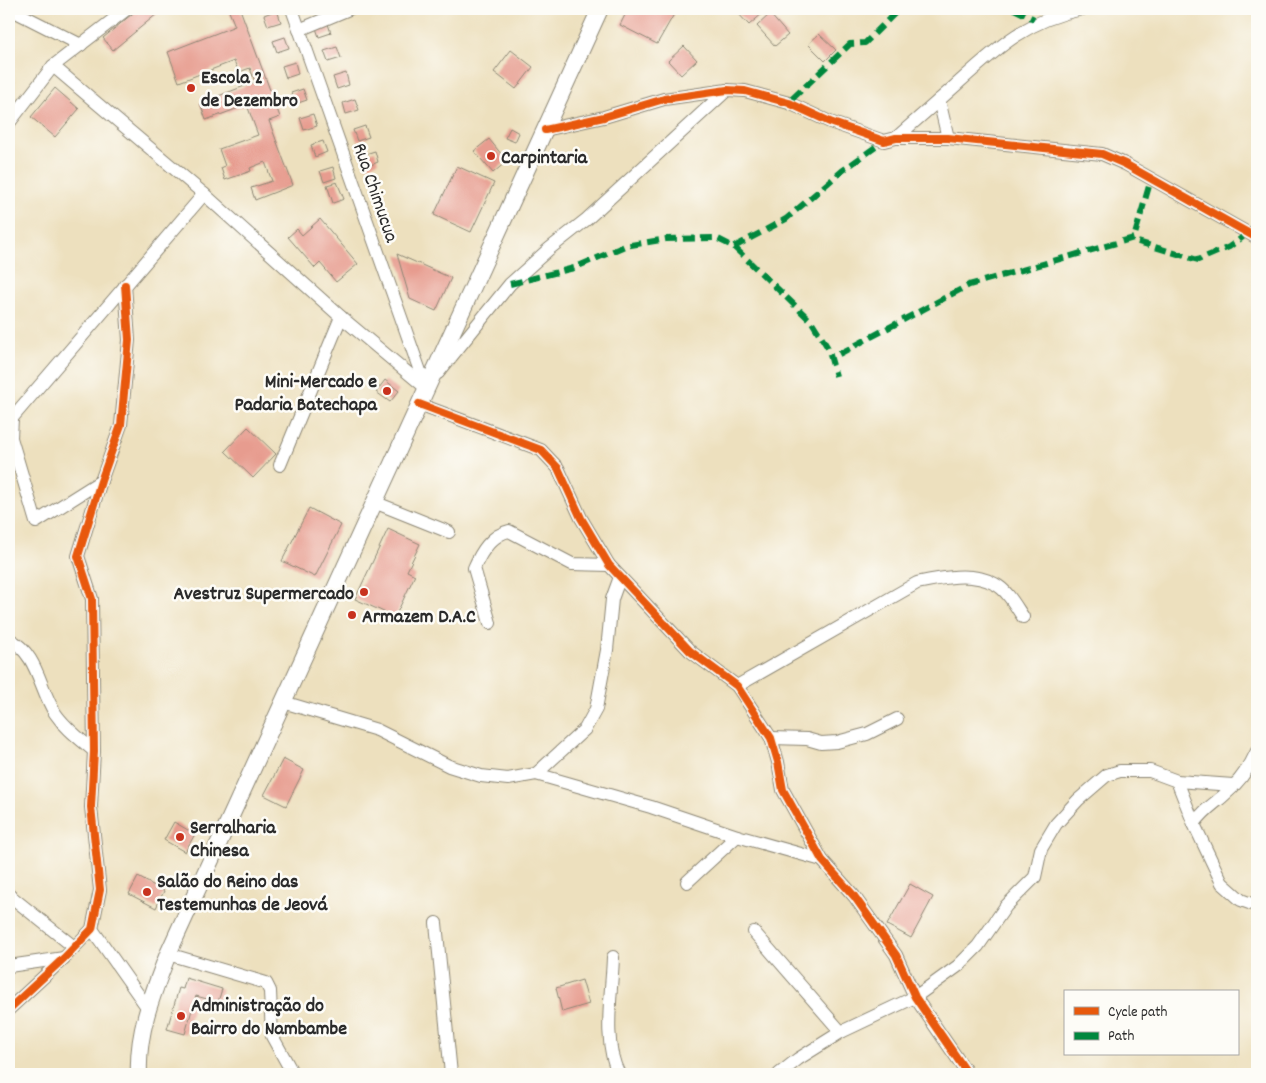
<svg xmlns="http://www.w3.org/2000/svg" width="1266" height="1083" viewBox="0 0 1266 1083" font-family="Dekko,sans-serif">
	<style>
		.building { fill: #e79c8f }
		.lines { fill: none; stroke-linecap: round; stroke-linejoin: round }
		.minor-casing { stroke: #8c8674; stroke-width: 14 }
		.major-casing { stroke: #8c8674; stroke-width: 18 }
		.minor { stroke: #fff; stroke-width: 12 }
		.major { stroke: #fff; stroke-width: 16 }
		.quiet { stroke: #00873e; stroke-width: 6; stroke-dasharray: 12 6; stroke-linecap: butt }
		.cycleway-casing { stroke: #fdfcf7; stroke-width: 11 }
		.cycleway { stroke: #e8590c; stroke-width: 8 }
		.poi-dot { fill: #c8321e; stroke: #fdfcf7; stroke-width: 2 }
		.labels { text-anchor: middle; stroke-width: 5; stroke-linejoin: round; paint-order: stroke }
		.poi-label { font-size: 20px; font-weight: bold; fill: #2b2b2b; stroke: #fdfcf7; text-anchor: start }
		.street-label { font-size: 20px; fill: #2b2b2b; stroke: #fdfcf7 }
	</style>
	<rect width="100%" height="100%" fill="#fdfcf7"/>
	<filter id="ink" filterUnits="userSpaceOnUse"><feTurbulence type="fractalNoise" baseFrequency=".02" numOctaves="2"/><feDisplacementMap in="SourceGraphic" scale="10" xChannelSelector="R" yChannelSelector="G"/><feConvolveMatrix kernelMatrix="1 2 1 2 8 2 1 2 1" color-interpolation-filters="sRGB"/></filter>
	<filter id="wash" filterUnits="userSpaceOnUse"><feTurbulence type="fractalNoise" baseFrequency=".0096" numOctaves="4" result="noise"/><feDisplacementMap in="SourceGraphic" scale="20" xChannelSelector="R" yChannelSelector="G"/><feGaussianBlur stdDeviation="1.12" result="paint"/><feColorMatrix in="noise" values="0 0 0 0 0 0 0 0 0 0 0 0 0 0 0 0 0 1.4 0 .05"/><feComposite in="paint" operator="in"/></filter>
	<g filter="url(#wash)">
		<rect width="100%" height="100%" fill="#ede0be"/>
		<g id="blocks">
			<g class="building">
				<path d="M138 9H163L113 50 103 38Z"/>
				<path d="M228 9H240L280 117 269 121 293 185 255 200 251 188 272 181 265 162 250 168 251 171 225 180 221 168 225 166 219 149 258 135 247 105 206 120 200 103 255 82 250 68 239 72 234 61 179 82 168 52 235 26Z"/>
				<path d="M628 9H677L657 44 620 25Z"/>
				<path d="M739 9H760L763 13 749 25 736 11Z"/>
				<path d="M277 10 281 22 268 26 264 15Z"/>
				<path d="M770 14 788 35 775 46 757 26Z"/>
				<path d="M327 21 331 33 319 37 315 25Z"/>
				<path d="M819 34 836 50 825 61 808 44Z"/>
				<path d="M285 37 289 48 277 52 273 41Z"/>
				<path d="M684 46 697 60 681 75 668 61Z"/>
				<path d="M337 47 341 58 328 62 324 51Z"/>
				<path d="M511 50 533 67 516 89 494 72Z"/>
				<path d="M295 62 298 74 286 78 282 66Z"/>
				<path d="M346 73 349 85 337 89 333 77Z"/>
				<path d="M55 88 79 109 55 137 31 117Z"/>
				<path d="M303 89 307 100 295 104 291 93Z"/>
				<path d="M355 99 359 110 346 114 343 103Z"/>
				<path d="M313 114 317 126 304 130 300 118Z"/>
				<path d="M365 126 369 137 357 141 353 130Z"/>
				<path d="M510 128 519 133 515 142 505 138Z"/>
				<path d="M489 139 507 161 493 173 474 151Z"/>
				<path d="M323 141 327 152 315 157 311 145Z"/>
				<path d="M375 151 378 162 366 167 362 155Z"/>
				<path d="M457 166 494 183 471 232 434 215Z"/>
				<path d="M333 167 336 178 324 182 320 171Z"/>
				<path d="M337 182 344 199 333 203 327 185Z"/>
				<path d="M320 219 358 264 336 282 320 263 315 268 288 237 297 229 302 235Z"/>
				<path d="M397 254 451 278 436 311 410 299Z"/>
				<path d="M385 380 399 391 390 402 376 392Z"/>
				<path d="M248 427 276 454 253 478 225 451Z"/>
				<path d="M309 508 341 525 315 577 282 561Z"/>
				<path d="M388 529 420 544 407 571 415 575 395 617 355 599Z"/>
				<path d="M283 759 304 770 286 806 264 795Z"/>
				<path d="M174 822 195 834 185 852 164 840Z"/>
				<path d="M138 877 164 891 156 908 129 894Z"/>
				<path d="M910 884 933 897 911 938 887 925Z"/>
				<path d="M186 978 222 989 218 1002 196 996 185 1034 167 1029 179 988 183 989Z"/>
				<path d="M582 980 589 1004 562 1012 556 988Z"/>
			</g>
		</g>
	</g>
	<g filter="url(#ink)">
		<use href="#blocks" fill-opacity="0" stroke="#8c8674" stroke-width="1"/>
		<g class="lines">
			<g class="minor-casing">
				<g id="minor">
					<path d="M10 9 81 45"/>
					<path d="M292 9 426 388"/>
					<path d="M299 30 349 9"/>
					<path d="M53 66 204 194 341 317 426 388"/>
					<path d="M939 100 948 138"/>
					<path d="M9 123 53 66 127 9"/>
					<path d="M545 130 604 117 664 99 727 90 745 91 789 103 830 122 884 141 896 138H948L1102 154 1125 164 1257 238"/>
					<path d="M896 138C916 120 936 103 956 85 997 48 1026 20 1082 9"/>
					<path d="M438 373 510 284 549 249 587 219 727 90"/>
					<path d="M419 404 541 450 558 468 581 518 609 565 690 651 737 686 771 738 778 762 783 790 822 860 854 896 896 955 915 997 968 1074"/>
					<path d="M10 412 12 418 11 438 36 522 101 481"/>
					<path d="M12 418 204 194"/>
					<path d="M280 465 341 317"/>
					<path d="M374 502 449 532"/>
					<path d="M490 623 474 568C481 552 491 535 509 531L572 564 609 565"/>
					<path d="M9 639C38 654 39 688 55 713 65 728 80 739 94 751"/>
					<path d="M737 686 917 583C940 578 972 571 995 584 1007 590 1015 605 1023 617"/>
					<path d="M283 702 377 730 449 766 481 776 508 779 536 774 651 807 737 836 822 860"/>
					<path d="M771 738 807 739 821 743 837 742 867 734 897 719"/>
					<path d="M536 774 585 729 596 709 607 650 612 599 620 577"/>
					<path d="M1177 781 1194 824 1222 883 1241 900 1257 906"/>
					<path d="M1194 824C1202 812 1211 806 1222 797 1238 784 1249 769 1257 751"/>
					<path d="M687 882 737 836"/>
					<path d="M9 895 74 947"/>
					<path d="M436 923 451 1074"/>
					<path d="M92 929 147 1007"/>
					<path d="M754 932 841 1032"/>
					<path d="M168 954 266 983 270 991 272 1036 293 1074"/>
					<path d="M613 957C612 992 602 1043 619 1074"/>
					<path d="M9 966 64 958"/>
					<path d="M9 1009 64 958 92 929 100 890 91 807 94 751 92 599 78 556 101 481 121 425 129 340 125 285"/>
					<path d="M779 1074 798 1059 841 1032 915 997 958 966 978 946 1006 906 1035 877 1041 849 1056 824 1078 800 1107 775 1120 771H1150L1177 781 1233 785"/>
				</g>
			</g>
			<g class="major-casing">
				<path id="major" d="M139 1074C137 1031 153 993 168 954L600 9"/>
			</g>
			<use href="#minor" class="minor"/>
			<use href="#major" class="major"/>
			<g class="quiet">
				<path d="M1014 9 1034 19"/>
				<path d="M792 99 850 44 865 43 899 9"/>
				<path d="M1138 242 1198 260 1229 247 1243 237"/>
				<path d="M734 247 786 219 842 171 884 141"/>
				<path d="M510 284 574 268 625 246 666 239 716 238 734 247 812 322 828 348 836 376"/>
				<path d="M839 354 969 285 1134 238 1149 186"/>
			</g>
			<g class="cycleway-casing">
				<g id="cycleway">
					<path d="M545 130 604 117 664 99 727 90 745 91 789 103 830 122 884 141 896 138H948L1102 154 1125 164 1257 238"/>
					<path d="M419 404 541 450 558 468 581 518 609 565 690 651 737 686 771 738 778 762 783 790 822 860 854 896 896 955 915 997 968 1074"/>
					<path d="M9 1009 64 958 92 929 100 890 91 807 94 751 92 599 78 556 101 481 121 425 129 340 125 285"/>
				</g>
			</g>
			<use href="#cycleway" class="cycleway"/>
		</g>
	</g>
	<g class="poi-dot">
		<circle cx="191" cy="88" r="5"/>
		<circle cx="491" cy="156" r="5"/>
		<circle cx="387" cy="391" r="5"/>
		<circle cx="364" cy="592" r="5"/>
		<circle cx="352" cy="615" r="5"/>
		<circle cx="180" cy="837" r="5"/>
		<circle cx="147" cy="892" r="5"/>
		<circle cx="181" cy="1016" r="5"/>
	</g>
	<g class="labels">
		<g class="poi-label">
			<text x="201" y="83">Escola 2<tspan x="201" dy="23">de Dezembro</tspan></text>
			<text x="501" y="163">Carpintaria</text>
			<text x="377" y="387" text-anchor="end">Mini-Mercado e<tspan x="377" dy="23">Padaria Batechapa</tspan></text>
			<text x="354" y="599" text-anchor="end">Avestruz Supermercado</text>
			<text x="362" y="622">Armazem D.A.C</text>
			<text x="190" y="833">Serralharia<tspan x="190" dy="23">Chinesa</tspan></text>
			<text x="157" y="887">Salão do Reino das<tspan x="157" dy="23">Testemunhas de Jeová</tspan></text>
			<text x="191" y="1011">Administração do<tspan x="191" dy="23">Bairro do Nambambe</tspan></text>
		</g>
		<g class="street-label">
			<text transform="translate(377 192) rotate(71)" y="7">Rua Chimucua</text>
		</g>
	</g>
	<rect width="1266" height="1083" fill="none" stroke="#fdfcf7" stroke-width="30"/>
	<rect x="1064" y="990" width="175" height="65" fill="#fdfcf7" stroke="#a9a8a5"/>
	<rect x="1074" y="1007" width="25" height="8" fill="#e8590c" stroke="#a9a8a5"/>
	<text x="1108" y="1016" font-size="15" fill="#2b2b2b">Cycle path</text>
	<rect x="1074" y="1032" width="25" height="8" fill="#00873e" stroke="#a9a8a5"/>
	<text x="1108" y="1040" font-size="15" fill="#2b2b2b">Path</text>
</svg>
